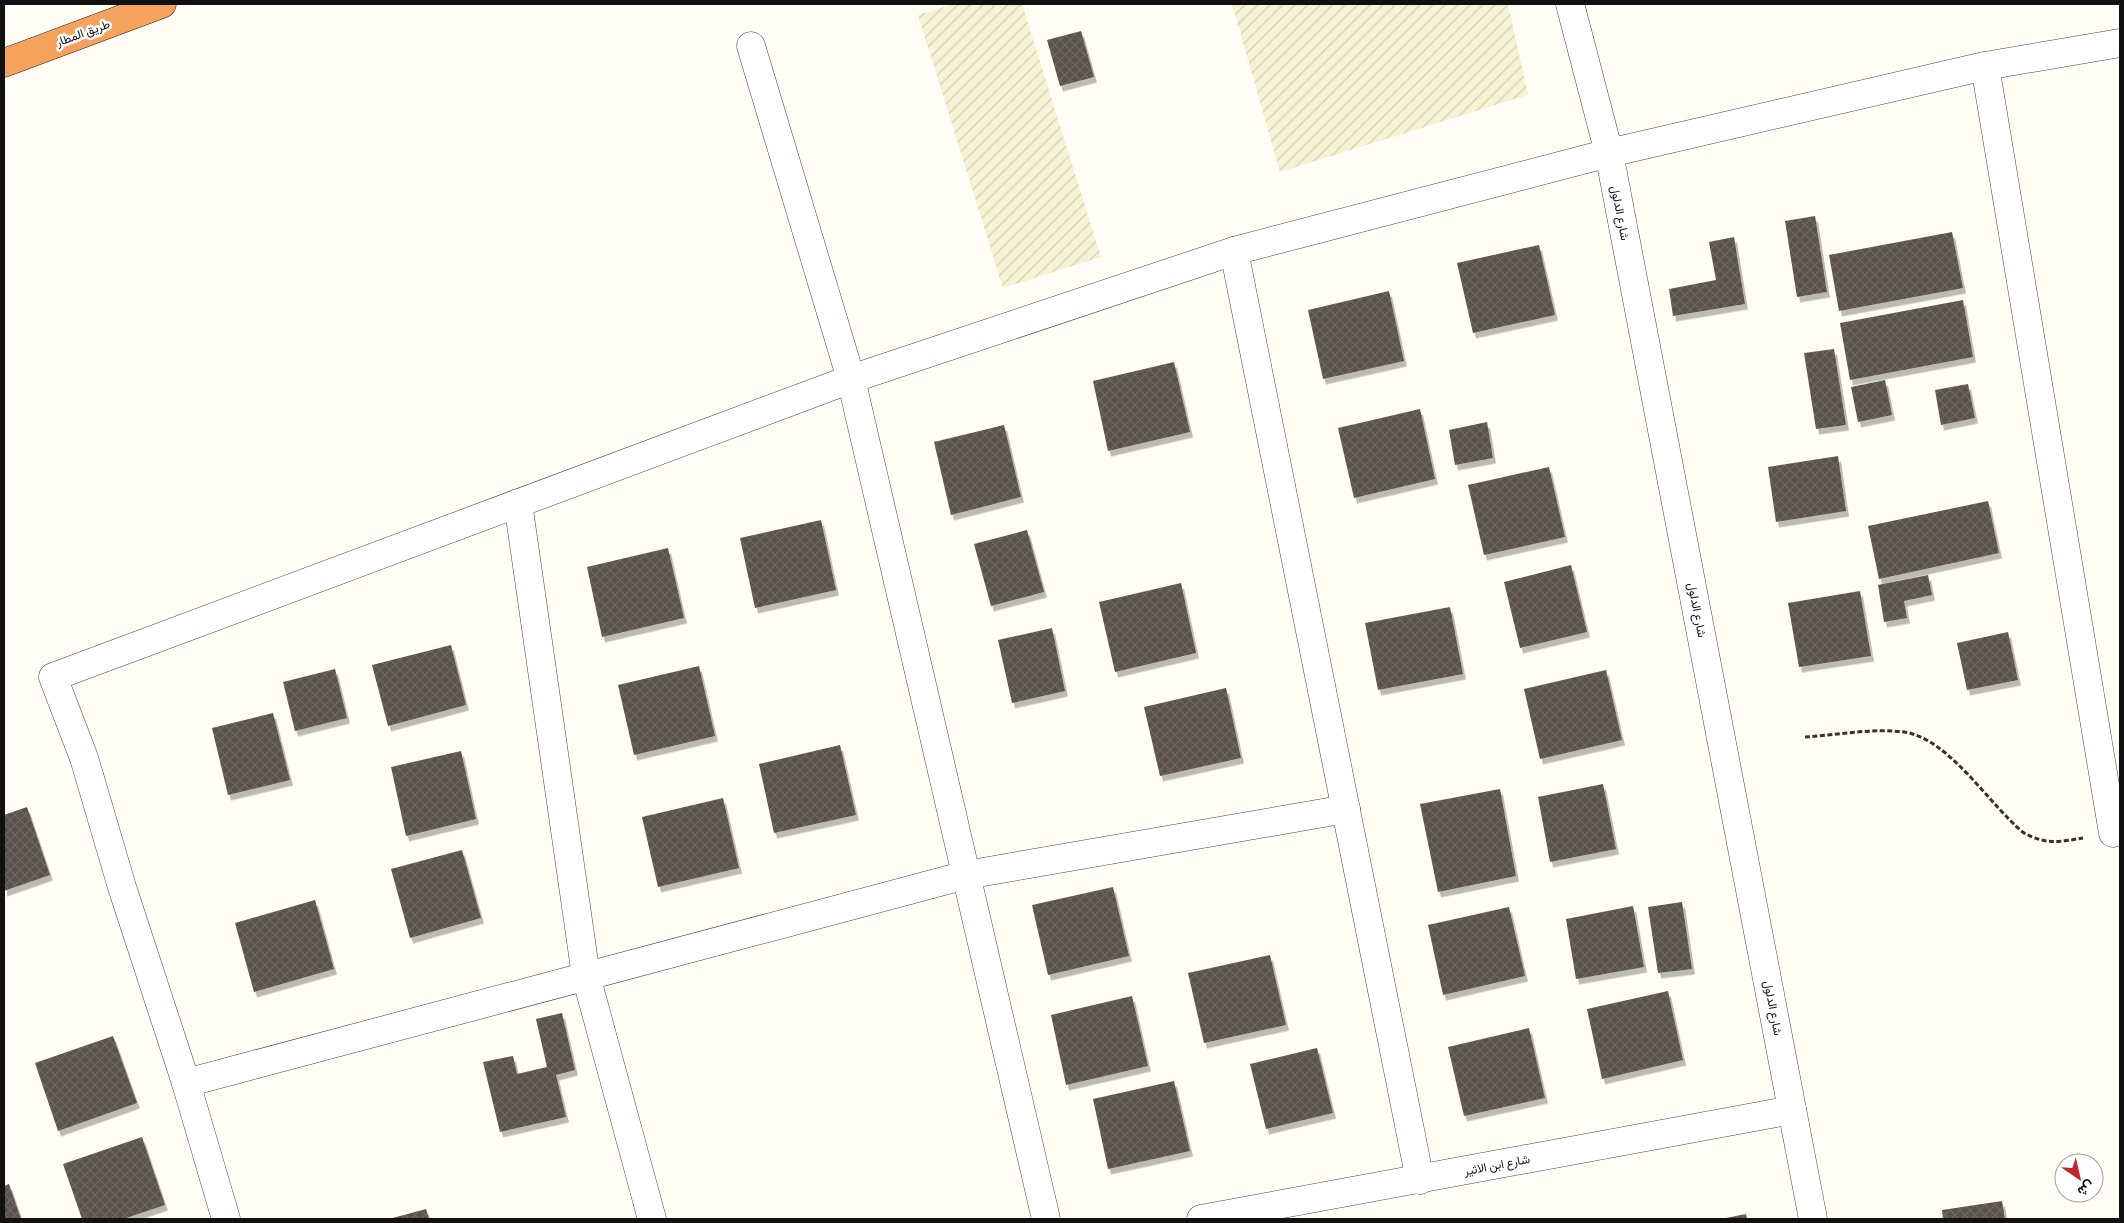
<svg xmlns="http://www.w3.org/2000/svg" width="2124" height="1223" viewBox="0 0 2124 1223" font-family="Literata,Vazirmatn,serif">
	<style>
		.farmland { fill: url(#farmland-furrows) }
		.building { fill: url(#building-cross-hatch); filter: url(#shadow) }
		.lines { fill: none; stroke-linecap: round; stroke-linejoin: round }
		.minor-casing { stroke: #444; stroke-width: 29 }
		.highway-casing { stroke: #222; stroke-width: 29 }
		.path { stroke: #333; stroke-width: 3; stroke-dasharray: 5 2.5; stroke-linecap: butt }
		.minor { stroke: #fff; stroke-width: 28 }
		.highway { stroke: #f5a25d; stroke-width: 28 }
		.labels { text-anchor: middle; stroke-width: 5; stroke-linejoin: round; paint-order: stroke }
		.street-label { font-size: 12px; fill: #111; stroke: #fff }
	</style>
	<defs>
		<pattern id="farmland-furrows" width="10" height="10" patternUnits="userSpaceOnUse" patternTransform="scale(1.25)"><rect width="10" height="10" fill="#f6f3d4"/><path d="M-1 1l2-2M0 10L10 0M9 11l2-2" fill="none" stroke="#d2cfb5"/></pattern>
		<pattern id="building-cross-hatch" width="8" height="8" patternUnits="userSpaceOnUse" patternTransform="scale(1.25)"><rect width="8" height="8" fill="#5a524d"/><path d="M0 0l8 8M0 8l8-8" fill="none" stroke="#6d6662"/></pattern>
		<filter id="shadow"><feDropShadow dx="3" dy="5.5" stdDeviation="0" flood-color="#0004"/></filter>
	</defs>
	<rect width="100%" height="100%" fill="#fffdf5"/>
	<g class="farmland">
		<path d="M954 4H1022L1101 257 1003 288 918 15Z"/>
		<path d="M1232 4H1508L1528 95 1280 172Z"/>
	</g>
	<g class="building">
		<path d="M1081 31 1094 77 1060 86 1047 40Z"/>
		<path d="M1815 216 1827 292 1797 297 1785 221Z"/>
		<path d="M1952 232 1963 288 1839 311 1829 255Z"/>
		<path d="M1734 237 1745 304 1673 316 1669 289 1716 280 1709 242Z"/>
		<path d="M1539 245 1555 315 1473 333 1457 263Z"/>
		<path d="M1389 291 1404 361 1323 379 1308 310Z"/>
		<path d="M1963 300 1973 357 1850 380 1840 323Z"/>
		<path d="M1834 349 1846 425 1816 429 1804 353Z"/>
		<path d="M1174 362 1190 432 1108 451 1093 381Z"/>
		<path d="M1885 380 1892 415 1858 422 1851 387Z"/>
		<path d="M1968 384 1975 418 1941 425 1935 390Z"/>
		<path d="M1420 409 1435 479 1354 498 1338 428Z"/>
		<path d="M1487 422 1493 458 1455 465 1449 430Z"/>
		<path d="M1004 425 1021 497 951 515 934 442Z"/>
		<path d="M1838 456 1846 511 1776 522 1768 467Z"/>
		<path d="M1549 467 1565 537 1484 555 1468 485Z"/>
		<path d="M1988 501 1999 553 1879 579 1868 526Z"/>
		<path d="M821 520 836 590 755 608 740 538Z"/>
		<path d="M1027 530 1044 592 991 606 974 544Z"/>
		<path d="M668 548 684 618 602 637 587 567Z"/>
		<path d="M1571 565 1587 632 1520 648 1504 582Z"/>
		<path d="M1928 575 1932 595 1904 601 1907 618 1884 622 1878 585Z"/>
		<path d="M1181 583 1196 653 1115 672 1099 602Z"/>
		<path d="M1860 591 1871 656 1799 667 1788 603Z"/>
		<path d="M1450 607 1463 674 1378 690 1365 623Z"/>
		<path d="M1052 628 1065 691 1012 703 998 640Z"/>
		<path d="M2008 632 2018 680 1967 690 1957 643Z"/>
		<path d="M451 645 466 705 388 726 372 665Z"/>
		<path d="M699 666 715 736 634 755 618 685Z"/>
		<path d="M335 669 347 718 295 731 283 682Z"/>
		<path d="M1606 670 1622 740 1540 759 1524 689Z"/>
		<path d="M1226 688 1241 758 1160 776 1144 707Z"/>
		<path d="M273 713 290 780 228 795 212 728Z"/>
		<path d="M840 745 856 815 774 833 759 764Z"/>
		<path d="M461 751 476 819 406 836 391 767Z"/>
		<path d="M1603 784 1616 849 1550 862 1538 797Z"/>
		<path d="M1500 789 1516 876 1438 892 1420 804Z"/>
		<path d="M723 798 739 868 658 887 642 817Z"/>
		<path d="M27 807 50 875 4 891V815Z"/>
		<path d="M462 850 481 918 410 938 391 869Z"/>
		<path d="M1113 887 1129 956 1048 975 1032 905Z"/>
		<path d="M315 900 334 969 254 992 235 923Z"/>
		<path d="M1682 902 1692 969 1658 973 1648 907Z"/>
		<path d="M1633 906 1644 967 1576 979 1566 919Z"/>
		<path d="M1509 907 1525 976 1443 995 1428 925Z"/>
		<path d="M1270 955 1286 1025 1204 1043 1188 973Z"/>
		<path d="M1668 991 1683 1060 1602 1079 1587 1009Z"/>
		<path d="M1132 996 1148 1066 1066 1085 1051 1015Z"/>
		<path d="M562 1013 575 1070 556 1075 566 1117 500 1132 483 1062 513 1056 517 1074 547 1067 536 1019Z"/>
		<path d="M1529 1028 1545 1098 1464 1116 1448 1047Z"/>
		<path d="M113 1036 137 1103 58 1131 35 1063Z"/>
		<path d="M1317 1048 1333 1113 1266 1129 1250 1064Z"/>
		<path d="M1174 1081 1190 1151 1108 1169 1093 1099Z"/>
		<path d="M142 1137 165 1205 123 1219H82L63 1164Z"/>
		<path d="M9 1184 21 1219H4V1186Z"/>
		<path d="M2002 1201 2005 1219H1943L1942 1210Z"/>
		<path d="M426 1209 429 1219H389Z"/>
		<path d="M1746 1214 1747 1219H1726V1218Z"/>
	</g>
	<g class="lines">
		<g class="minor-casing">
			<g id="minor">
				<path d="M1570 4 1609 153 1813 1219"/>
				<path d="M751 46 851 379 1046 1219"/>
				<path d="M1985 66 2113 833"/>
				<path d="M1234 251 1420 1180"/>
				<path d="M518 503 586 976 652 1219"/>
				<path d="M186 1083 966 875 1346 809"/>
				<path d="M226 1219 186 1083 122 887 84 758 53 677 851 379 1234 251 1609 153 1985 66 2120 43"/>
				<path d="M1201 1219 1792 1110"/>
			</g>
		</g>
		<g class="highway-casing">
			<path id="highway" d="M4 63 162 4"/>
		</g>
		<path class="path" d="M1805 737C1837 735 1872 728 1904 732 1949 738 1990 806 2024 833 2047 845 2058 842 2083 838"/>
		<use href="#minor" class="minor"/>
		<use href="#highway" class="highway"/>
	</g>
	<g class="labels">
		<g class="street-label">
			<text transform="translate(83 33) rotate(-20)" y="4">طريق المطار</text>
			<text transform="translate(1620 213) rotate(79)" y="4">شارع الدلول</text>
			<text transform="translate(1697 610) rotate(79)" y="4">شارع الدلول</text>
			<text transform="translate(1773 1008) rotate(79)" y="4">شارع الدلول</text>
			<text transform="translate(1497 1165) rotate(-11)" y="4">شارع ابن الاثير</text>
		</g>
	</g>
	<rect width="2124" height="1223" fill="none" stroke="#111111" stroke-width="10"/>
	<g transform="translate(2079 1178) rotate(146)"><circle r="24" fill="#ffffff" stroke="#a0a0a0"/>
	<path d="M0-4L9 19L0 12L-9 19Z" fill="#c4262e"/>
	<text y="-8" font-size="14" font-weight="bold" text-anchor="middle" fill="#111111">ش</text>
	</g>
</svg>
